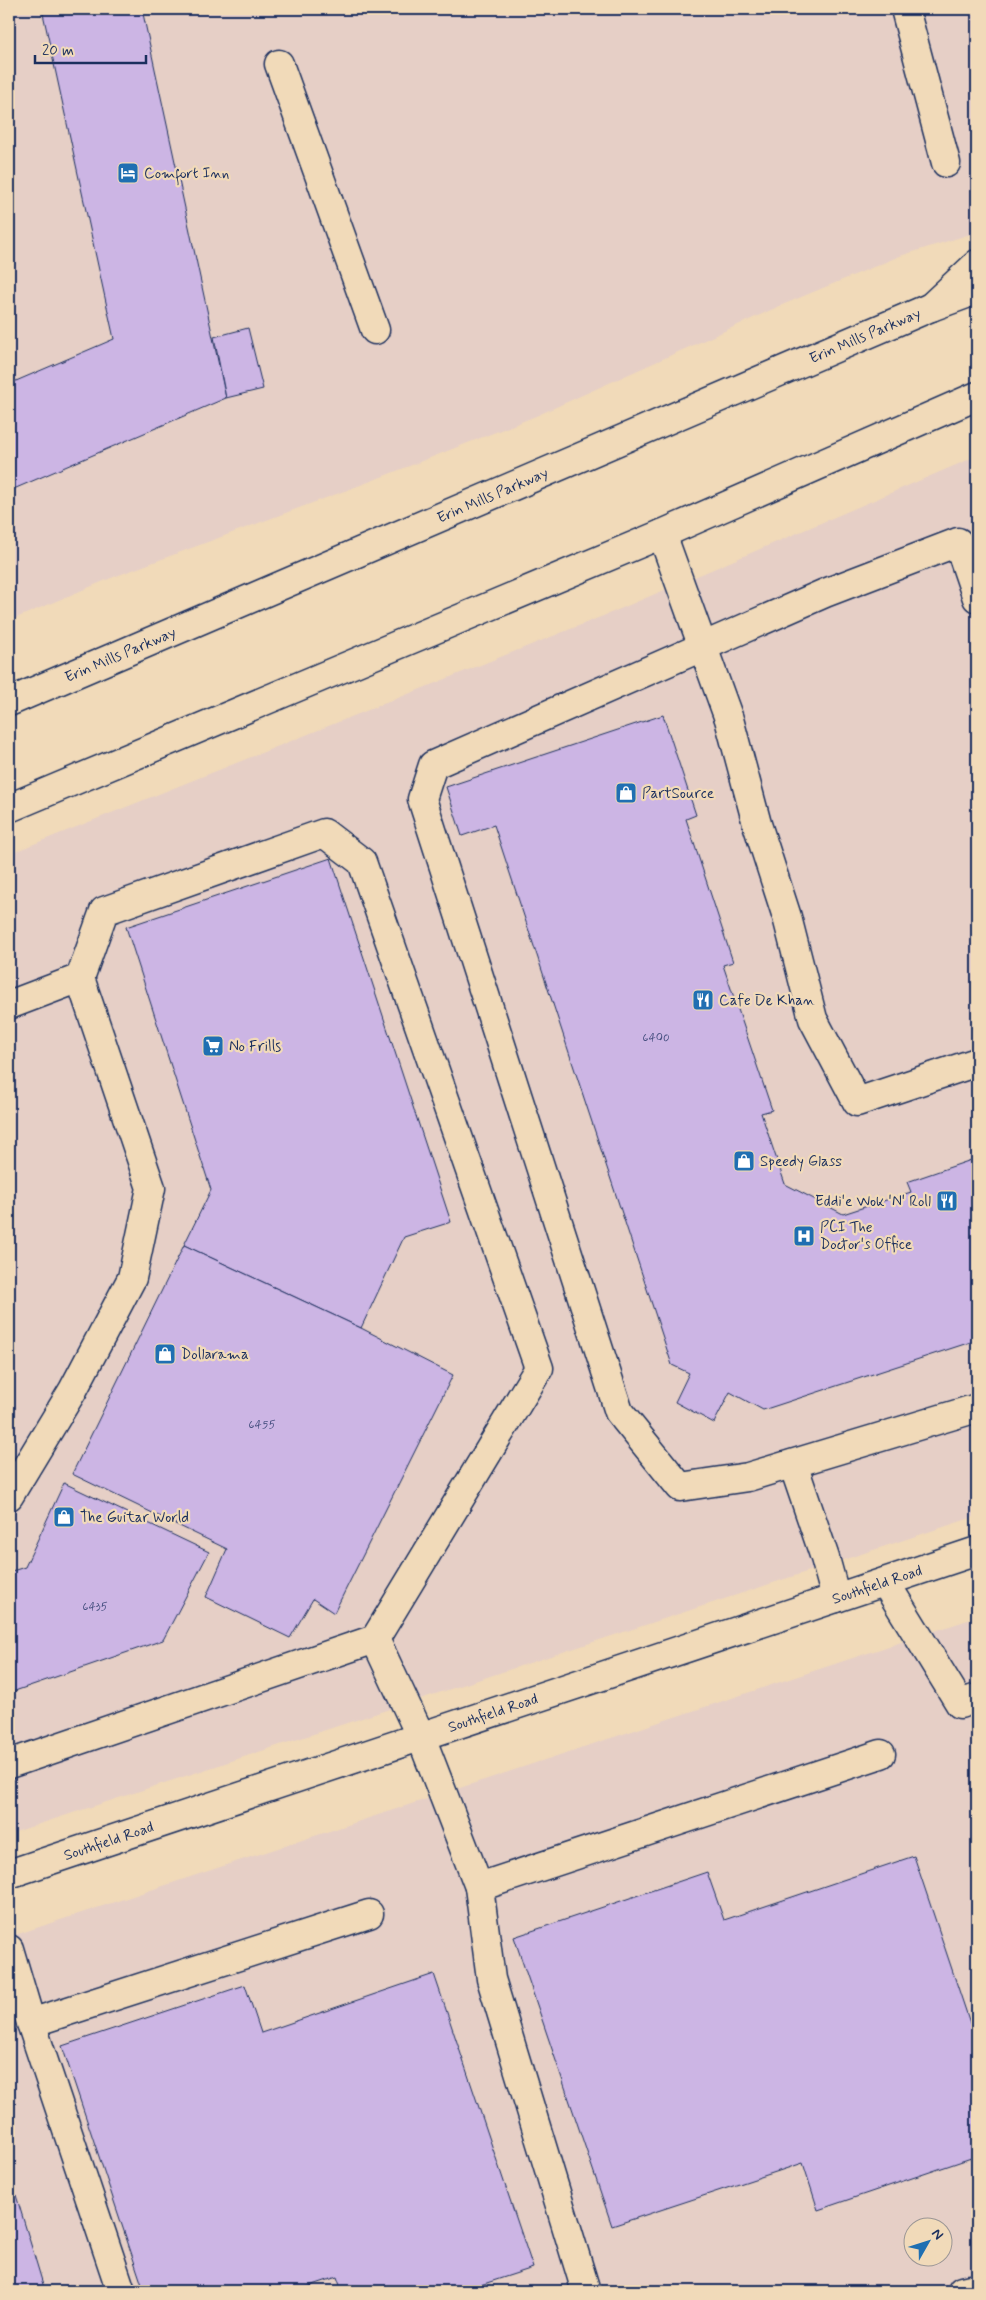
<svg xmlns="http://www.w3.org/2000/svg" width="986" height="2300" viewBox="0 0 986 2300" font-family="Mynerve,sans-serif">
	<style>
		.built { fill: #e6cfc6; fill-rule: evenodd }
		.building { fill: #ccb5e4; stroke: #1b2f5e }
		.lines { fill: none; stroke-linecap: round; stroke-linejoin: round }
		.minor-casing { stroke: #1b2f5e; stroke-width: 31 }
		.major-casing { stroke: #1b2f5e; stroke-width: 31 }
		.minor { stroke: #f1dab9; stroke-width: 28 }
		.major { stroke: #f1dab9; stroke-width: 28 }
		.labels { text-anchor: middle; stroke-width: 4.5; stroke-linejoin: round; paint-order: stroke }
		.number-label { font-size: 12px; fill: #475080 }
		.poi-label { font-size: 15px; fill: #1b2f5e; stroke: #f1dab9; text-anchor: start }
		.street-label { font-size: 15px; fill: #1b2f5e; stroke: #f1dab9 }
	</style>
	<rect width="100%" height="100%" fill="#f1dab9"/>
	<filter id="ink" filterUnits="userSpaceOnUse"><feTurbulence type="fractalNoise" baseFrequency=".02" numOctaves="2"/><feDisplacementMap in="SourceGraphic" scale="10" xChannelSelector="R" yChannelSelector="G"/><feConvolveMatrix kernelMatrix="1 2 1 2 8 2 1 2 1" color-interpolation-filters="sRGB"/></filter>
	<g filter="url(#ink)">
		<g class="built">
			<path d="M9 9H977V232L900 256 782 305 536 416 366 483 111 578 9 621Z"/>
			<path d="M977 456V1516L9 1834V854L613 612Z"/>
			<path d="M977 1617V2291H9V1937ZM914 2228H944V2258H914Z"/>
		</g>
		<g class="building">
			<path d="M42 9H142L226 398 9 491V384L114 339Z"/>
			<path d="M248 328 263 389 226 398 214 337Z"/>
			<path d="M663 715 696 815 686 819 733 962 723 965 772 1110 761 1113 785 1184 843 1214 911 1192 907 1182 977 1158V1340L763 1410 730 1392 714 1423 675 1402 689 1373 672 1365 494 825 462 836 446 787Z"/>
			<path d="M331 858 451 1222 404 1237 361 1328 184 1245 211 1190 126 927Z"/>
			<path d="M184 1245 361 1328 453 1375 334 1613 313 1599 290 1638 206 1597 227 1549 72 1474Z"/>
			<path d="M64 1483 209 1552 163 1640 9 1693V1572L25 1567Z"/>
			<path d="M914 1856 977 2044V2156L818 2210 803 2163 612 2226 514 1937 707 1872 724 1920Z"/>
			<path d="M434 1974 533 2268 462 2291H342L337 2277 295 2291H144L62 2046 245 1985 261 2033Z"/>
			<path d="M9 2172 45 2291H9Z"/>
		</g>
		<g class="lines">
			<g class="minor-casing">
				<g id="minor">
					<path d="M905 9 946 163"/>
					<path d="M279 64 375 330"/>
					<path d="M931 307 977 264"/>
					<path d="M662 534 729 719 757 824 787 917 813 1019 857 1102 977 1062"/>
					<path d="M977 598 958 542 825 593 433 765 422 799 619 1412 680 1487 748 1477 977 1408"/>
					<path d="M9 1005 80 978"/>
					<path d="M793 1464 825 1558 836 1598"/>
					<path d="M9 1496 73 1390 132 1278 151 1188 80 978 104 911 324 833 362 862 539 1368 375 1639 9 1764"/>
					<path d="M885 1582 960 1704 977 1698"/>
					<path d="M375 1639 421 1737 479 1887 881 1754"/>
					<path id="s1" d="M9 1874 977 1551"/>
					<path d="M479 1887 491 1979 586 2291"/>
					<path d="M9 1949 31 2023 369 1914"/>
					<path d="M31 2023 121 2291"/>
					<path d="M962 2291 971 2289"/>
				</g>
			</g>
			<g class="major-casing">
				<g id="major">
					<path id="s2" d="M9 702 931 307 977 290"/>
					<path d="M9 808 662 534 977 396"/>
				</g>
			</g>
			<use href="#minor" class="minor"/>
			<use href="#major" class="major"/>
		</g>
	</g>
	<defs>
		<g id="hotel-square" transform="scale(1.125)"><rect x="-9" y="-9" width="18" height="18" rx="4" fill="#1f6fb2" stroke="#f1dab9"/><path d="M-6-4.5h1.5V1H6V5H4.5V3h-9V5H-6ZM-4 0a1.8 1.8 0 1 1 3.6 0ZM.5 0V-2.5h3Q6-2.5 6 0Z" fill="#fff"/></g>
		<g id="shop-square" transform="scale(1.125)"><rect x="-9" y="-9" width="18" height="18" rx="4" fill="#1f6fb2" stroke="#f1dab9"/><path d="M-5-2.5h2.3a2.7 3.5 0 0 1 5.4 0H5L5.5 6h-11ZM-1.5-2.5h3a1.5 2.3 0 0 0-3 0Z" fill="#fff"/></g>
		<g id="restaurant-square" transform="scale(1.125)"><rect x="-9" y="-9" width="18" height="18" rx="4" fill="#1f6fb2" stroke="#f1dab9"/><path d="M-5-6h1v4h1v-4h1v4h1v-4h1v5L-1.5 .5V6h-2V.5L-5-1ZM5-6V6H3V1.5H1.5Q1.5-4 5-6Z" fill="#fff"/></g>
		<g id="supermarket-square" transform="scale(1.125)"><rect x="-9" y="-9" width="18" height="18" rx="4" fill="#1f6fb2" stroke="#f1dab9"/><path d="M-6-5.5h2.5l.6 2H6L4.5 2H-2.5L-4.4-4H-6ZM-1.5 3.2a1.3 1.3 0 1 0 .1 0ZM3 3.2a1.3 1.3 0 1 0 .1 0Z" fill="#fff"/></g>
		<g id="hospital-square" transform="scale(1.125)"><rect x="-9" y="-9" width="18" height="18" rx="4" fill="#1f6fb2" stroke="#f1dab9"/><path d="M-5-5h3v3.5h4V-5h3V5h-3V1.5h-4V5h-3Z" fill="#fff"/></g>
	</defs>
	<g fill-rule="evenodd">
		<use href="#hotel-square" x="128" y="173"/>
		<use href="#shop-square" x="626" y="793"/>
		<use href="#restaurant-square" x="703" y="1000"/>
		<use href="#supermarket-square" x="213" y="1046"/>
		<use href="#shop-square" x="744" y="1161"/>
		<use href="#restaurant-square" x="947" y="1201"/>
		<use href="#hospital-square" x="804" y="1236"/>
		<use href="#shop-square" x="165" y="1354"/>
		<use href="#shop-square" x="64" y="1517"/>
	</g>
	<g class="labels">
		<g class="number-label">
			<text x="656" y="1041">6400</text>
			<text x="262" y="1428">6455</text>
			<text x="95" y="1610">6435</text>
		</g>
		<g class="poi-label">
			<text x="144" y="178">Comfort Inn</text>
			<text x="642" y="798">PartSource</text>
			<text x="719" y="1005">Cafe De Khan</text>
			<text x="229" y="1051">No Frills</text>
			<text x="760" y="1166">Speedy Glass</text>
			<text x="931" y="1206" text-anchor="end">Eddi'e Wok 'N' Roll</text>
			<text x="820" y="1232">PCI The<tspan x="820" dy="17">Doctor's Office</tspan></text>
			<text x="181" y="1359">Dollarama</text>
			<text x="80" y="1522">The Guitar World</text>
		</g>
		<g class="street-label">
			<text dy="5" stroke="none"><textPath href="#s2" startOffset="931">Erin Mills Parkway</textPath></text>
			<text dy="5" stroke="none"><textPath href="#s2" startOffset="526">Erin Mills Parkway</textPath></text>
			<text dy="5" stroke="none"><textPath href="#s2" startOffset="121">Erin Mills Parkway</textPath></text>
			<text dy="5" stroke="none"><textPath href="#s1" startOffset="915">Southfield Road</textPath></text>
			<text dy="5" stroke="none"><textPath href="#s1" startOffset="510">Southfield Road</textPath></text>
			<text dy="5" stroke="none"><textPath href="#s1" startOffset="105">Southfield Road</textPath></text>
		</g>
	</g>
	<rect width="986" height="2300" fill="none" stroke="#f1dab9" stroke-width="30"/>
	<rect x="15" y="15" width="956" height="2270" fill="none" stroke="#1b2f5e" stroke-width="2" filter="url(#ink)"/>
	<g transform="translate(928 2242) rotate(51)"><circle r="24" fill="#f1dab9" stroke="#9b9695"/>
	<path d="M0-4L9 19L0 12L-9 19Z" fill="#1f6fb2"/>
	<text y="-8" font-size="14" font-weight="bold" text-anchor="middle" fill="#1b2f5e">N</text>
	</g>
	<path d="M35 55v8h111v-8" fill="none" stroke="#1b2f5e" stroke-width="2.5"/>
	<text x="42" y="55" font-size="15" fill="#1b2f5e" stroke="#f1dab9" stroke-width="4" paint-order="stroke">20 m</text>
</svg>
